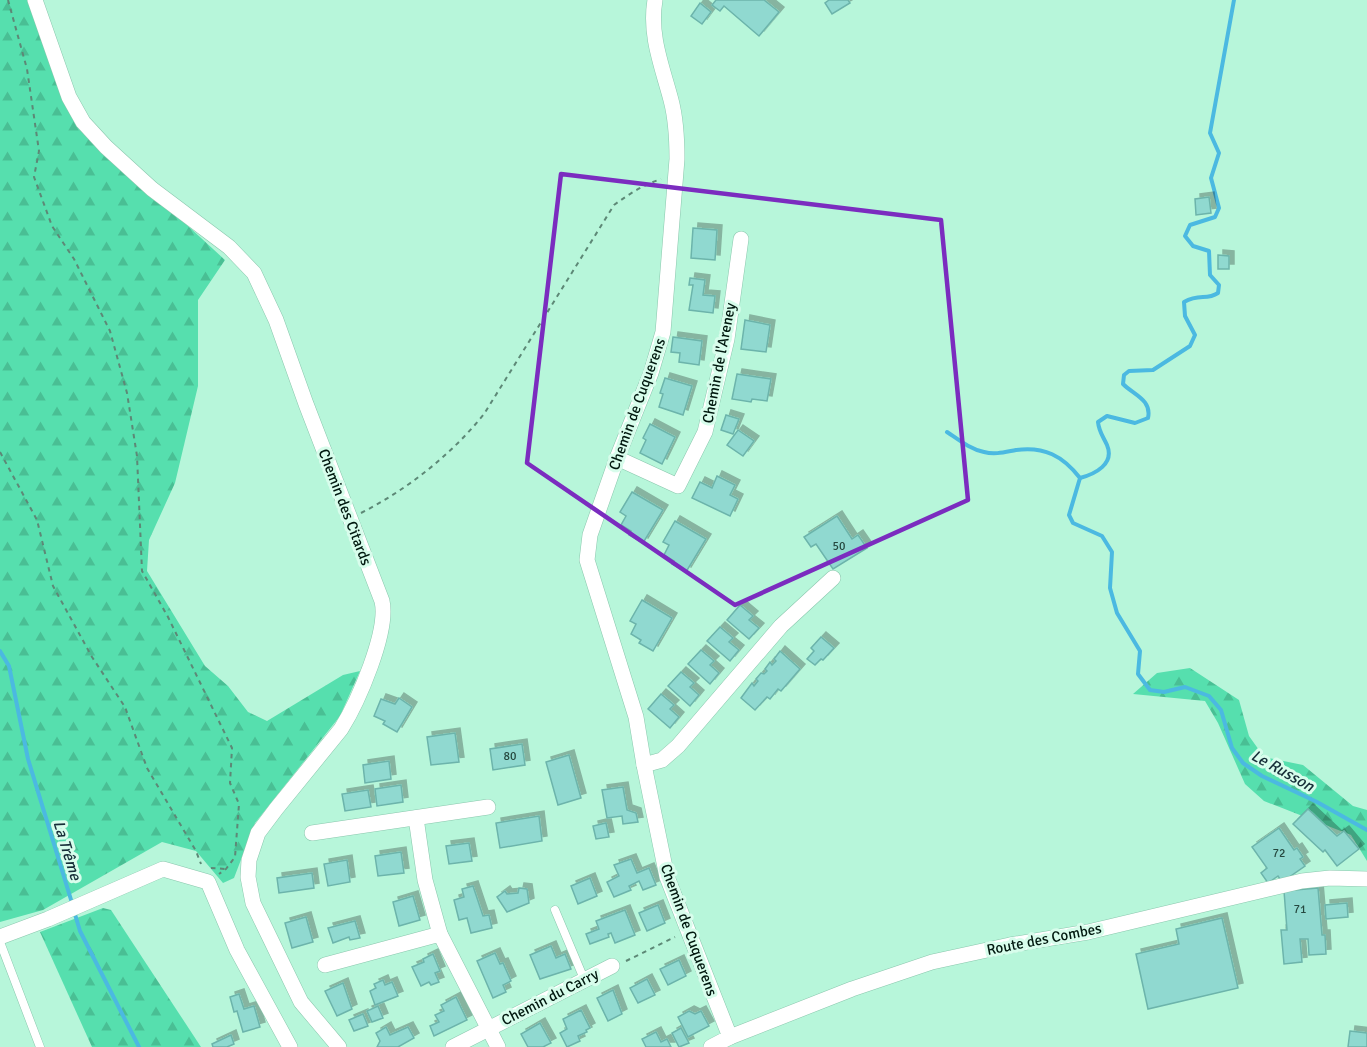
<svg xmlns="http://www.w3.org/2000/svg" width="1367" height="1047" viewBox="0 0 1367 1047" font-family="Signika,sans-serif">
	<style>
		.forest { fill: url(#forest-firs) }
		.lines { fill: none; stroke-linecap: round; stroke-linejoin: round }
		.stream { stroke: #4bb9e1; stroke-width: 4 }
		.building { fill: #90d9d0; stroke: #6cb4ab; stroke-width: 1.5; filter: url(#shadow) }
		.service-casing { stroke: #8ac7ad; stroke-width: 9 }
		.minor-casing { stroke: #8ac7ad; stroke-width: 16 }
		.path { stroke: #5d8876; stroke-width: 2; stroke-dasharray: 4.5 4.5; stroke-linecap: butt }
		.service { stroke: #fff; stroke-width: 8 }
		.minor { stroke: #fff; stroke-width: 15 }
		.marked { fill: none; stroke: #7b2cbf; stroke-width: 4.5; stroke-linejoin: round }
		.labels { text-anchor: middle; stroke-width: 6; stroke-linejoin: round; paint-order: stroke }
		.number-label { font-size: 12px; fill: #25483f }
		.street-label { font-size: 15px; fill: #01180f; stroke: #d8fdec }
		.water-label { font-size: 16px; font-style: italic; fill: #162e38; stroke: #d8fdec }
	</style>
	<defs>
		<pattern id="forest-firs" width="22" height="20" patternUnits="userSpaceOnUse" patternTransform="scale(1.5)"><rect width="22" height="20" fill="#56dfae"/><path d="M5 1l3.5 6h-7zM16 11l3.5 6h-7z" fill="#49bf94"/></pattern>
		<filter id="shadow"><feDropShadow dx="5" dy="-5" stdDeviation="0" flood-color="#0004"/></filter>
	</defs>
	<rect width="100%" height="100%" fill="#b7f6da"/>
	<g class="forest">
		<path d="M0 0H30L88 134 225 260 198 300V386L175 483 149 540 147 571 205 666 228 686 248 712 267 721 343 675 360 671 340 716 255 823 234 878 223 883 196 851 162 842 43 910 0 922Z"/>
		<path d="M1190 668 1239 700 1249 736 1264 757 1303 765 1353 806 1367 810V861L1351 835 1264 801 1245 784 1218 723 1205 701 1133 694 1157 673Z"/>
		<path d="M103 908 111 910 201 1047H92L40 932Z"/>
	</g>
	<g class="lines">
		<g class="stream">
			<path d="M947 432C959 440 970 449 984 452 995 455 1005 452 1016 450 1044 446 1063 456 1080 478L1069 515 1073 523 1102 536 1112 552 1110 588 1117 613 1140 651 1138 674 1150 690 1164 692 1185 687 1209 696 1221 710 1232 748 1243 763 1262 776 1317 802 1367 830"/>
			<path d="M1080 478C1095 474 1115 464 1107 445 1103 436 1099 432 1098 422L1107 416 1135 423 1148 418C1152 400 1134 395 1123 384L1124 375 1129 371 1153 370 1190 346 1195 335 1185 316 1184 302C1200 293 1206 301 1218 293L1219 285 1210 275 1209 251 1193 246 1185 236 1190 225 1215 217 1219 208 1211 178 1219 153 1210 133 1234 0"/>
			<path d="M0 651 9 666 28 759 72 903"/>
			<path d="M74 911 80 931 139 1047"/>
		</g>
	</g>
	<g class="building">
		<path d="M716 0H764L779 12 759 36 724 6 720 11 712 5Z"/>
		<path d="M829 0H848L850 3 832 14 825 3Z"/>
		<path d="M700 3 711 12 702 24 691 16Z"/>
		<path d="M1209 197 1211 213 1196 215 1195 199Z"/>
		<path d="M693 228 717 230 715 260 691 258Z"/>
		<path d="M1218 255 1229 256V269H1218Z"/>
		<path d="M690 278 705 280 703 295 715 296 713 313 689 310 693 285H689Z"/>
		<path d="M745 320 770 325 766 352 741 349Z"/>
		<path d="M673 337 702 341 699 365 679 362 680 353 671 352Z"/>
		<path d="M737 374 771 379 767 401 752 399 751 402 732 399Z"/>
		<path d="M665 378 692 386 683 415 659 407 663 394 660 393Z"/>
		<path d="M726 415 739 419 733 434 721 430Z"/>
		<path d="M650 424 675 437 662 464 640 453 646 440 643 438Z"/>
		<path d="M738 430 754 441 743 456 727 445Z"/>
		<path d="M717 476 735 485 730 495 738 499 730 516 692 498 700 482 712 488Z"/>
		<path d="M632 492 663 510 643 543 629 535 631 531 621 525 626 516 620 512Z"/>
		<path d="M837 516 852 539 858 535 867 548 833 569 816 544 811 547 804 537Z"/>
		<path d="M675 521 706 539 686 572 672 564 674 561 664 555 669 545 663 542Z"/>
		<path d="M642 600 672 618 653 651 639 643 641 640 631 634 636 624 630 621Z"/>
		<path d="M740 605 753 616 749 620 759 628 749 639 727 620Z"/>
		<path d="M720 627 733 638 729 642 739 650 730 661 707 641Z"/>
		<path d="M821 637 834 648 823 660 821 659 815 665 807 659 814 651 811 648Z"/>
		<path d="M701 650 714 661 710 665 719 673 710 684 688 664Z"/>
		<path d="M780 651 800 669 781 691 778 689 770 699 767 697 755 710 741 698 752 683 754 686 758 681 756 679 761 673 764 674 767 671 765 669 770 662 772 665 776 661 774 659Z"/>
		<path d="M681 672 694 683 690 687 699 695 690 706 668 686Z"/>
		<path d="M661 694 674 705 670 709 679 717 670 728 648 709Z"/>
		<path d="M399 698 412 707 397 732 383 724 385 721 374 716 381 699 395 704Z"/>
		<path d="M455 733 459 762 431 765 427 737Z"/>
		<path d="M522 744 525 765 493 770 490 749Z"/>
		<path d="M569 755 581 798 558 805 546 762Z"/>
		<path d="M389 761 391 779 365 783 363 765Z"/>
		<path d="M401 785 403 802 377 806 375 789Z"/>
		<path d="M623 787 627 810 636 813 638 822 623 824 622 816 607 818 602 790Z"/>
		<path d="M368 790 371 807 345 811 342 794Z"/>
		<path d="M1308 809 1337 836 1344 831 1359 849 1337 866 1325 850 1323 852 1293 824Z"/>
		<path d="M539 816 542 841 500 848 496 823Z"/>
		<path d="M606 823 609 837 596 839 593 826Z"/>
		<path d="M1279 828 1294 850 1297 848 1303 857 1300 859 1305 866 1282 882 1278 876 1268 883 1261 873 1267 868 1252 847Z"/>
		<path d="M469 843 472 861 449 864 446 846Z"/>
		<path d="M401 852 404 873 378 876 375 856Z"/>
		<path d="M631 859 637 873 649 868 656 885 643 890 639 881 629 886 631 890 614 897 607 882 619 876 614 865Z"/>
		<path d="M347 860 350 882 328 886 324 864Z"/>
		<path d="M312 873 314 888 279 893 277 878Z"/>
		<path d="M590 878 597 896 578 904 571 886Z"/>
		<path d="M473 886 483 916 489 915 492 928 471 933 467 918 459 920 454 900 464 897 462 889Z"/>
		<path d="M519 888 527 889 529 903 507 912 497 897 505 891 507 894 518 893Z"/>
		<path d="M1318 888 1322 935H1325L1326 954 1309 955 1308 939H1300L1302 962 1284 964 1281 930H1287L1284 891Z"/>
		<path d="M413 896 420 920 399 926 393 902Z"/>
		<path d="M1347 903 1348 917 1326 919 1325 905Z"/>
		<path d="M658 905 665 923 647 931 639 913Z"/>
		<path d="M625 910 635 935 615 943 611 933 608 934 609 937 590 944 586 934 599 929 596 921Z"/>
		<path d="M306 917 313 942 292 948 285 923Z"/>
		<path d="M1222 918 1238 988 1148 1009 1136 954 1179 944 1176 929Z"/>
		<path d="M355 921 360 938 350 940 349 937 333 943 328 928Z"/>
		<path d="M551 946 556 958 565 954 571 969 540 979 530 955Z"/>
		<path d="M495 953 500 964 503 963 511 981 503 985 506 992 493 998 477 961Z"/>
		<path d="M433 954 440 971 435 973 439 982 431 985 429 982 421 986 412 967 424 962 423 959Z"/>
		<path d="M679 960 686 976 668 985 660 969Z"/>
		<path d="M647 979 655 995 638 1003 630 988Z"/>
		<path d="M383 980 385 985 392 982 398 996 375 1005 370 991 376 988 374 984Z"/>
		<path d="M343 983 352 1009 337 1016 325 991Z"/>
		<path d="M613 990 622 1014 608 1021 597 998Z"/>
		<path d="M239 994 244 1009 254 1006 260 1027 243 1032 237 1011 234 1012 230 997Z"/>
		<path d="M456 997 467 1020 434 1036 430 1026 439 1022 435 1015 444 1011 441 1005Z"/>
		<path d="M378 1006 383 1018 372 1022 367 1011Z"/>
		<path d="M581 1010 590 1028 586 1030 587 1032 578 1036 580 1041 567 1047 560 1033 567 1029 563 1019Z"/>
		<path d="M689 1011 695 1014 701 1011 709 1026 688 1037 678 1017Z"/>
		<path d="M363 1014 368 1026 354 1031 349 1020Z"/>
		<path d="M540 1023 551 1043 543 1047H528L521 1034Z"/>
		<path d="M386 1027 390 1035 408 1027 414 1038 398 1047H377L380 1041 376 1033Z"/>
		<path d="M681 1028 689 1043 679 1047 672 1033Z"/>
		<path d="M1350 1031 1367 1033V1047H1348Z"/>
		<path d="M656 1032 661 1042 667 1039 671 1047H646L642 1039Z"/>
		<path d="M231 1035 234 1044 227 1047H213L212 1044Z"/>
	</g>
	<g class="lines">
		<g class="service-casing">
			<g id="service">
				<path d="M555 910 584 979"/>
				<path d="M0 942 40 1047"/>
			</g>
		</g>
		<g class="minor-casing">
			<g id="minor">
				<path d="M35 0 69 97 83 122 106 147 152 189 229 247 254 273 276 320 306 404 382 601C389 631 358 702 341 729L276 809 258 833 249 860 248 877 253 903 301 1002 339 1047"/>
				<path d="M655 0C649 35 662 66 671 100 676 119 677 139 677 159L663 332 651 373 617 458 590 535 587 560 636 717 644 765 667 877 730 1037 711 1047"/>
				<path d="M617 458 678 486 705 432 727 339 741 239"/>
				<path d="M644 765 662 760 678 746 781 626 833 578"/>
				<path d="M416 818 425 880 440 934"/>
				<path d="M312 833 488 807"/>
				<path d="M0 937 48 919 163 869 208 882 237 950 290 1047"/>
				<path d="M325 965 440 934 498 1047"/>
				<path d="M730 1037 852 989 932 962 1010 945 1088 932 1302 881 1330 878 1367 879"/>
				<path d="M453 1047 612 966"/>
			</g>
		</g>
		<g class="path">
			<path d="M8 0 27 69 39 151 34 177 52 226 74 259 110 331 127 393 137 456 142 571 168 617 232 748 230 783 239 804 235 857 226 869 219 874"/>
			<path d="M0 452 37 520 53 586 92 657 125 707 147 768 196 851 201 864"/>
			<path d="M361 513C408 489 451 455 484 414L614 205C629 194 643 185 661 179"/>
			<path d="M211 868 226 869"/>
			<path d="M626 961 675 937"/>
		</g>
		<use href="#service" class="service"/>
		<use href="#minor" class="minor"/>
	</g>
	<path class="marked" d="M561 174 941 220 968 500 735 605 527 463Z"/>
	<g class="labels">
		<g class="number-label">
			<text x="839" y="550">50</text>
			<text x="510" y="760">80</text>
			<text x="1279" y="857">72</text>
			<text x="1300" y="913">71</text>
		</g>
		<g class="street-label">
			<text transform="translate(719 363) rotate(-79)" y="5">Chemin de l'Areney</text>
			<text transform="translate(637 404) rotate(-70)" y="5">Chemin de Cuquerens</text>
			<text transform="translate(345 507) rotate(69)" y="5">Chemin des Citards</text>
			<text transform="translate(689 930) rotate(70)" y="5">Chemin de Cuquerens</text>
			<text transform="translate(1044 939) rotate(-11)" y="5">Route des Combes</text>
			<text transform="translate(550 997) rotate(-27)" y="5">Chemin du Carry</text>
		</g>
		<g class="water-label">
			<text transform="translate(1283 770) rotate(29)" y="6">Le Russon</text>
			<text transform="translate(68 850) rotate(73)" y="6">La Trême</text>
		</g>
	</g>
</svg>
